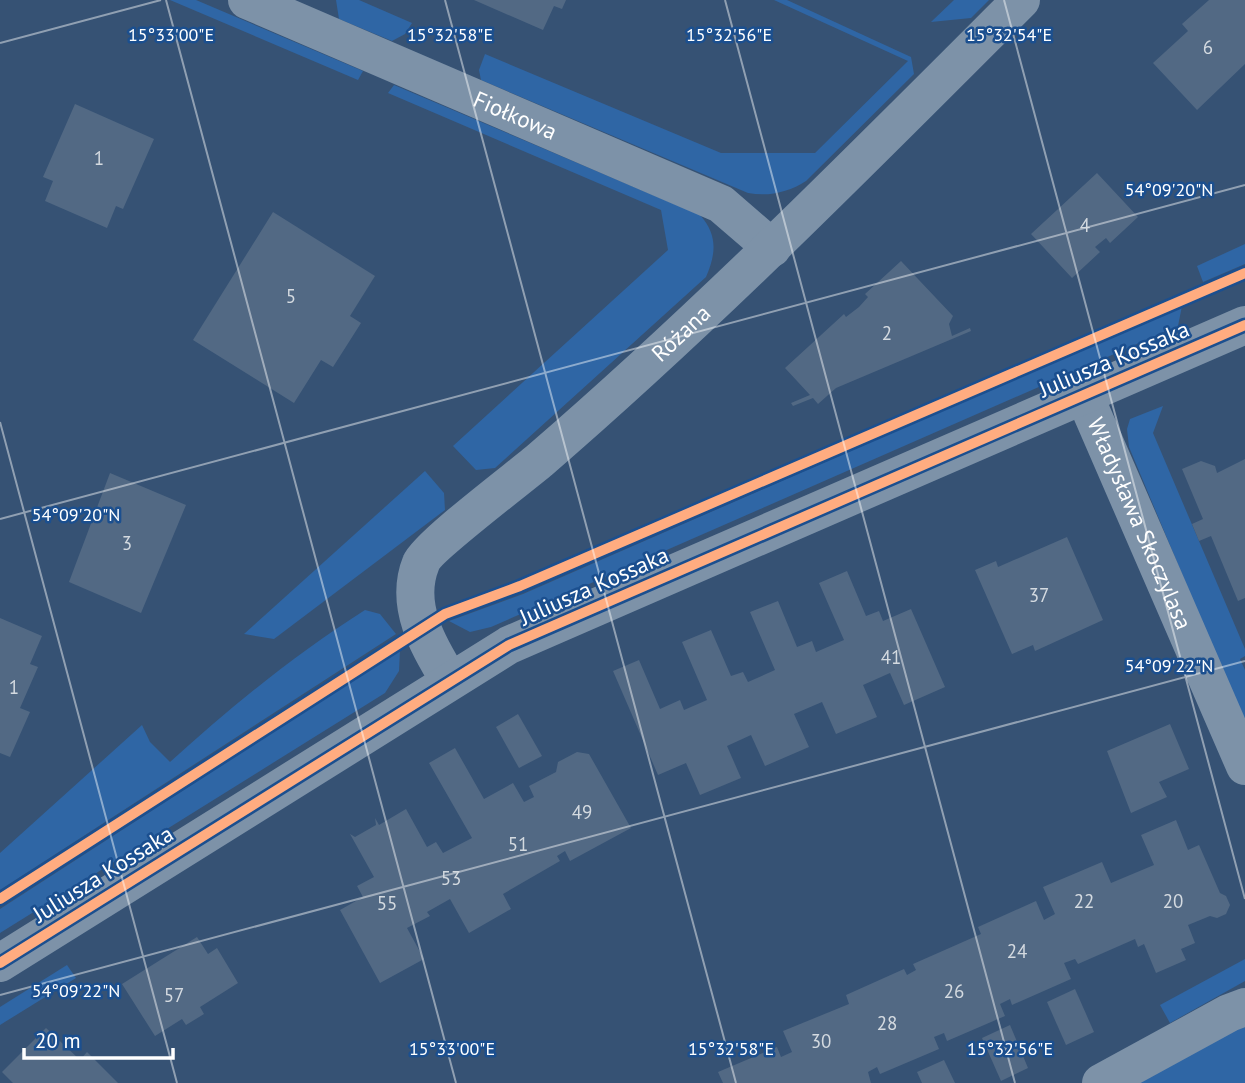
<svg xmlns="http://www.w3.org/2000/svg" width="1245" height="1083" viewBox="0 0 1245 1083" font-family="'PT Sans',sans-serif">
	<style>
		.green { fill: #2f66a5 }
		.building { fill: #526984 }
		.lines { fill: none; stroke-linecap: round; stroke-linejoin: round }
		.street { stroke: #7d92a8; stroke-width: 38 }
		.cycleway-casing { stroke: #1b4f8f; stroke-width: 15 }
		.cycleway { stroke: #ffac80; stroke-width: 10 }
		.ticks { fill: none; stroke: #fff; stroke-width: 2; stroke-opacity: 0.45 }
		.labels { text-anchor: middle; stroke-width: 5; stroke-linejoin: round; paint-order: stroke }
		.number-label { font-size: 19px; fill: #d4dae0 }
		.street-label { font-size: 23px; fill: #fff; stroke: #1b4f8f }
		.ticks-label { font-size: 18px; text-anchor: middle; fill: #fff; stroke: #1b4f8f; stroke-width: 5; stroke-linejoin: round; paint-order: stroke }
	</style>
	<rect width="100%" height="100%" fill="#365274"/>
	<g class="green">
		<path d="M170 0H196L363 71 358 80Z"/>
		<path d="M336 0H359L412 23 405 34 392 41 339 19Z"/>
		<path d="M774 0H787L911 57 914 74 806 181C789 192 769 197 748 193L481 80 479 70 485 54 721 153H815L908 61Z"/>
		<path d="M954 0H989L971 18 931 22Z"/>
		<path d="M394 85 700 215C718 235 716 254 706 277L495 468 476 470 453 446 668 250 661 210 388 93Z"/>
		<path d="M1245 244V264L1203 282 1197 266Z"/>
		<path d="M1182 306 1178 326 491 627 470 632 449 621 523 594Z"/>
		<path d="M1163 406 1153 433 1245 649V656L1240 659 1245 670V725L1129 447 1127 429 1130 419Z"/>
		<path d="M425 471 444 493 445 510 274 639 244 634Z"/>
		<path d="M365 610 380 614 396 634 0 890V853L142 725 150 742 170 762C232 706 294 655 365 610Z"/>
		<path d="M400 650 399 671 385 693 0 933V909Z"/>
		<path d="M1245 959V981L1170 1023 1160 1005Z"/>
		<path d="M67 965 76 978 0 1025V1007Z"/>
		<path d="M1245 1027V1083H1139L1236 1030Z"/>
	</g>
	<g class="building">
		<path d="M474 0H566L562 9 554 6 543 30Z"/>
		<path d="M1209 0H1245V64L1197 110 1153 63 1188 31 1182 24Z"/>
		<path d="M75 104 154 139 123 209 116 206 107 228 45 201 53 181 43 177Z"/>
		<path d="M1097 173 1138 217 1110 243 1106 238 1095 247 1100 252 1072 278 1031 234Z"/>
		<path d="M273 212 375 276 350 316 361 323 333 367 321 360 294 403 193 340Z"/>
		<path d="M901 261 953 316 949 324 952 336 970 328 971 331 836 388 818 404 813 398 793 406 791 403 810 395 785 368 844 314 846 317 859 307 868 297 865 294Z"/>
		<path d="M1245 459V598L1238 601 1211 536 1199 541 1192 524 1203 519 1182 469 1201 461 1215 466 1217 473Z"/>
		<path d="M110 473 186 505 141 613 69 582Z"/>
		<path d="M1067 537 1103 620 1035 651 1033 645 1012 654 975 570 996 561 998 567Z"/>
		<path d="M847 571 866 616 879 611 883 621 911 609 945 687 904 705 890 673 863 685 877 717 836 734 822 702 794 714 809 747 765 766 751 735 727 746 741 778 700 795 686 763 658 775 613 671 639 660 660 709 680 700 684 710 707 700 682 642 711 630 731 676 743 672 748 682 775 670 750 612 778 601 797 647 812 641 816 652 844 640 819 583Z"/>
		<path d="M0 618 42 636 30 664 38 667 20 708 30 712 10 757 0 753Z"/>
		<path d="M518 714 542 756 519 768 496 727Z"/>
		<path d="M1170 724 1189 769 1159 782 1167 797 1131 813 1107 751Z"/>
		<path d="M455 748 484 799 513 783 524 802 534 797 529 786 556 772 558 762 577 752 589 754 631 828 570 861 565 851 557 856 560 861 503 894 511 909 469 933 450 899 427 912 430 916 407 928 424 959 380 983 340 910 363 897 357 886 374 877 350 834 355 837 376 825 375 818 379 825 406 809 427 847 436 842 443 853 472 838 429 763Z"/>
		<path d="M1176 820 1188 850 1199 845 1220 893 1226 896 1230 905 1226 914 1217 918 1210 916 1188 925 1195 943 1181 949 1186 960 1156 973 1144 944 1138 947 1135 939 1078 964 1075 959 1064 963 1071 979 1012 1005 1010 999 1000 1004 1005 1016 947 1041 944 1033 934 1037 939 1049 880 1074 877 1067 868 1072 871 1083H723L718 1072 777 1047 781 1057 792 1052 783 1031 849 1004 846 995 904 969 907 975 916 970 913 964 981 934 978 927 1036 901 1044 920 1055 914 1043 887 1102 862 1111 883 1154 865 1141 835Z"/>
		<path d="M197 937 208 954 217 948 238 983 200 1007 204 1014 186 1025 182 1019 155 1036 122 984Z"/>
		<path d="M1075 989 1094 1032 1066 1045 1047 1002Z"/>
		<path d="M1010 1025 1028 1068 1001 1081 982 1038Z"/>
		<path d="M46 1028 80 1060 87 1052 118 1083H13L2 1072Z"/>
		<path d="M944 1060 955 1083H922L917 1072Z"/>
	</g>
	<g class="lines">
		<g class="street">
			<path id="s1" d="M247 0 721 204 772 248"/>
			<path id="s2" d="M1084 395 1245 766"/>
			<path id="s3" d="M450 681C428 646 404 605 421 563 427 547 520 477 540 460 708 315 864 157 1021 0"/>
			<path d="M0 963 509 645 1245 325"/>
			<path d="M1101 1083 1229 1013 1245 1007"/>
		</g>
		<g class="cycleway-casing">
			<g id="cycleway">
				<path d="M0 899 445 614 520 586 1245 273"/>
				<path d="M0 963 509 645 1245 325"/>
			</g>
		</g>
		<use href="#cycleway" class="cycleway"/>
	</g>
	<path class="ticks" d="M166 0 456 1083M445 0 736 1083M725 0 1015 1083M1004 0 1245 899M0 43 161 0M0 422 177 1083M0 519 1245 185M0 995 1245 661"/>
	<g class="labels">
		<g class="number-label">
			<text x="1208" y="54">6</text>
			<text x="99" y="165">1</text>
			<text x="1085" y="232">4</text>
			<text x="291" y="303">5</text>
			<text x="887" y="340">2</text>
			<text x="127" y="550">3</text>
			<text x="1039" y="602">37</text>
			<text x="891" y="664">41</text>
			<text x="14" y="694">1</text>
			<text x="582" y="819">49</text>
			<text x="518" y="851">51</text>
			<text x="451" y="885">53</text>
			<text x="1084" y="908">22</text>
			<text x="1173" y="908">20</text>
			<text x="387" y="910">55</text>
			<text x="1017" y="958">24</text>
			<text x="954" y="998">26</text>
			<text x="174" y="1002">57</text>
			<text x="887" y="1030">28</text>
			<text x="821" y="1048">30</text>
		</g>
		<g class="street-label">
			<text dy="8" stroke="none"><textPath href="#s1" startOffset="292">Fiołkowa</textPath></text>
			<text dy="8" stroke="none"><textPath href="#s3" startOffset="474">Różana</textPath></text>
			<text transform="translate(1114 359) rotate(-23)" y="8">Juliusza Kossaka</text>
			<text dy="8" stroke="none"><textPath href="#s2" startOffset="140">Władysława Skoczylasa</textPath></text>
			<text transform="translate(594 586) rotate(-24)" y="8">Juliusza Kossaka</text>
			<text transform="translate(103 874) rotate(-32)" y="8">Juliusza Kossaka</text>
		</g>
	</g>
	<g class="ticks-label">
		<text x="171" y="41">15°33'00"E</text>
		<text x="450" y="41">15°32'58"E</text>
		<text x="729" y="41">15°32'56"E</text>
		<text x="1009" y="41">15°32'54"E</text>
		<text x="1169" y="196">54°09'20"N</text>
		<text x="76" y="521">54°09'20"N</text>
		<text x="1169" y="672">54°09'22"N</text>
		<text x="76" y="997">54°09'22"N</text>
		<text x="452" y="1055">15°33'00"E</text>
		<text x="731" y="1055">15°32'58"E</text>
		<text x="1010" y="1055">15°32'56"E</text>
	</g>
	<path d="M24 1048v10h149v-10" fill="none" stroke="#ffffff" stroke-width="3.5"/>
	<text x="35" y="1048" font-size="21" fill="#ffffff" stroke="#1b4f8f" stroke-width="5" paint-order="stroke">20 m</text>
</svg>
